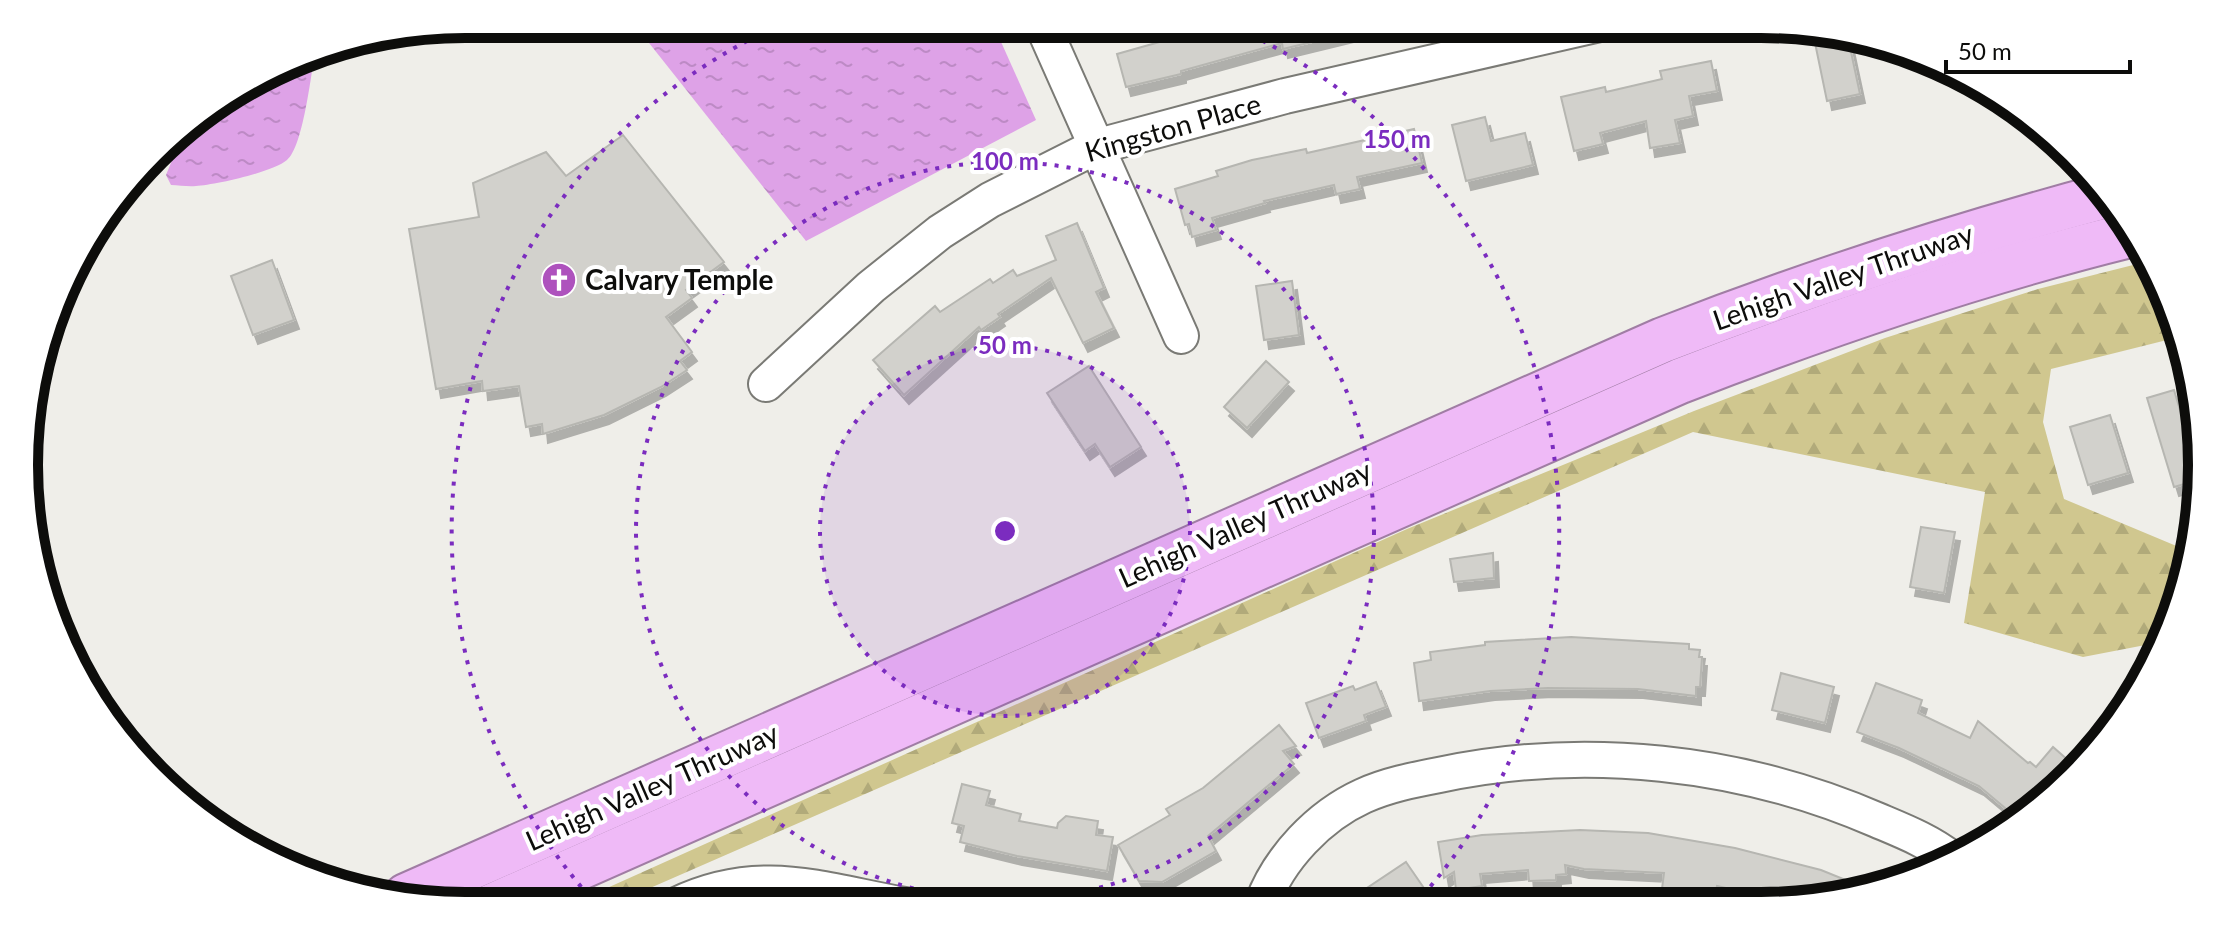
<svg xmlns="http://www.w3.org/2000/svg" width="2226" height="930" viewBox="0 0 2226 930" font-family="Lato,sans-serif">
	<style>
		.forest { fill: url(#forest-firs) }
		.water { fill: url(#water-ripples) }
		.building { fill: #d2d1cc; stroke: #b6b6b1; stroke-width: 2; filter: url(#shadow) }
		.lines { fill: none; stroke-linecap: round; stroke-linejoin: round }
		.minor-casing { stroke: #7a7a75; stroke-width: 38 }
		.highway-casing { stroke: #a07da4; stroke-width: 48 }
		.minor { stroke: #fff; stroke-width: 34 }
		.highway { stroke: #efbaf7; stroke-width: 44 }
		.ring { fill: none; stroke: #7b2cbf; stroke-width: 4; stroke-dasharray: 4 8 }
		.labels { text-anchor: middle; stroke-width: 8; stroke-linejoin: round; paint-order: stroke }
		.street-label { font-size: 28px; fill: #0d0d0b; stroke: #fff }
		.poi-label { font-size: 28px; font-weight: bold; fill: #0d0d0b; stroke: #fff; text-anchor: start }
		.rim { fill: none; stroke: #0d0d0b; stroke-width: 10 }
		.centre { fill: #7b2cbf; stroke: #fff; stroke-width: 4 }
		.ring-label { font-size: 24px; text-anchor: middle; font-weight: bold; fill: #7b2cbf; stroke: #fff; stroke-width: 8; stroke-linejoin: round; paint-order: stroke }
	</style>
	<defs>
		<pattern id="forest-firs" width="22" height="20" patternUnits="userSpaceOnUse" patternTransform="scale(2)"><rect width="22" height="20" fill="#d0c78f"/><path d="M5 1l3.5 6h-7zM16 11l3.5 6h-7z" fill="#b1aa7a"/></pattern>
		<pattern id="water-ripples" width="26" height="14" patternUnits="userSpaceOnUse" patternTransform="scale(2)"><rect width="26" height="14" fill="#dea2e7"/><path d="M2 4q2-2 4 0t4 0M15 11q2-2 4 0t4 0" fill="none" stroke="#bd8ac5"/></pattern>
		<filter id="shadow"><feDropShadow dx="5" dy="9" stdDeviation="0" flood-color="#0004"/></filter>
	</defs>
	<rect width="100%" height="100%" fill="#efeee9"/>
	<path class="forest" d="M2149 261 2157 270 2175 338 2051 369 2043 422 2064 499 2186 550 2178 607 2161 642 2083 657 1964 623 1985 492 1693 432 609 906H567L1407 529 1694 411 1885 338 2038 289Z"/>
	<g class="water">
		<path d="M634 24H993L1036 120 806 241Z"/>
		<path d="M315 52C311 75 303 147 287 160 273 172 215 185 196 186 188 187 179 185 171 185L166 175 186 126Z"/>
	</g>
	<g class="building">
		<path d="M1223 24H1352L1353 32 1283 49 1282 43 1181 71V74L1126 87 1117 54Z"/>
		<path d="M1828 35 1848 38 1860 94 1827 101 1814 38Z"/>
		<path d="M1711 61 1717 91 1689 96 1693 116 1675 120 1680 143 1650 148 1646 121 1600 133 1603 144 1574 151 1561 97 1605 87 1606 92 1662 79 1660 71Z"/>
		<path d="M1485 117 1491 141 1525 133 1533 165 1466 181 1452 125Z"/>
		<path d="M1414 129 1422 163 1357 177 1360 189 1336 194 1334 185 1264 201 1265 203 1212 218 1216 230 1192 237 1189 224 1185 225 1175 189 1218 176 1216 171 1252 160 1306 149 1307 153Z"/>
		<path d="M623 135 724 262 686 290 692 298 666 317 692 352 680 361 687 370 661 387 604 415 543 434 542 424 526 427 519 386 483 391 482 381 436 389 409 229 479 217 473 183 546 152 566 176Z"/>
		<path d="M1077 223 1104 288 1096 292 1114 328 1083 343 1051 278 998 314 1000 317 981 330 979 327 904 395 873 360 935 306 940 312 990 279 993 283 1013 270 1017 276 1056 260 1046 236Z"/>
		<path d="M272 260 294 320 253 335 231 276Z"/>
		<path d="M1292 281 1299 335 1264 340 1256 286Z"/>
		<path d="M1266 361 1289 382 1247 428 1224 407Z"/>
		<path d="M1089 366 1141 447 1110 467 1095 444 1085 451 1047 393Z"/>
		<path d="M2174 390 2197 467 2195 481 2174 487 2147 398Z"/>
		<path d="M2110 415 2128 473 2088 485 2070 427Z"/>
		<path d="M1921 527 1955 532 1944 593 1910 587Z"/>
		<path d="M1493 553 1494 578 1454 582 1450 559Z"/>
		<path d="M1571 637 1689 644V649L1700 650 1699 657H1702L1700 687H1696V696L1638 689 1548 688 1490 691 1419 701 1414 663 1431 660 1430 652 1485 645V642Z"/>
		<path d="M1781 673 1834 687 1825 723 1772 710Z"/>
		<path d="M1376 682 1386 707 1364 715 1366 721 1319 738 1306 703 1353 686 1355 690Z"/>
		<path d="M1876 683 1922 700 1918 713 1970 738 1978 721 2028 763 2030 762 2036 767 2053 747 2077 768 2051 797 2017 818 1979 786 1899 748 1857 732Z"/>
		<path d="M1279 725 1296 746 1283 751 1294 764 1208 836 1216 851 1162 882 1139 881 1118 845 1170 815 1166 809 1203 788Z"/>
		<path d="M962 784 990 791 986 805 1021 814 1019 821 1057 828 1058 823 1066 816 1098 821 1096 835 1113 837 1107 871 1017 856 960 842 964 826 952 823Z"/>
		<path d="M1580 830 1648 833 1735 848 1821 870 1868 889 1819 902H1787L1717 886 1715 896 1662 889 1664 873 1584 869 1565 865 1566 874 1556 875V880L1529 881 1528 870 1480 874 1482 886 1456 890 1454 872 1444 878 1438 842 1482 835Z"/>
		<path d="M1406 862 1428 894 1412 896 1417 903 1343 904Z"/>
	</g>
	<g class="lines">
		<g class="minor-casing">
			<g id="minor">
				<path d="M1042 24 1181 336"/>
				<path d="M766 384 871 287 940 232 990 200 1095 147 1285 96 1600 24"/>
				<path d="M1262 904C1279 858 1319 816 1363 796 1387 785 1413 780 1439 775 1584 744 1741 761 1877 820 1903 831 1929 841 1952 859"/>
				<path d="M676 905C759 865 820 890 905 905"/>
			</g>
		</g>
		<g class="highway-casing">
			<g id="highway">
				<path d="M406 896 1663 340C1807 284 1952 237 2101 197"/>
				<path d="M492 906 1680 381C1827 324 1976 273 2130 235"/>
			</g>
		</g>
		<use href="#minor" class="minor"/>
		<use href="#highway" class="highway"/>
	</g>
	<circle cx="1005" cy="531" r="185" fill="#7b2cbf" fill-opacity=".12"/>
	<g class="ring">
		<circle cx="1005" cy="531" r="185"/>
		<circle cx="1005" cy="531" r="369"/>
		<path d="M597 905A554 554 0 0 1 780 25M1230 25A554 554 0 0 1 1417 902"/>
	</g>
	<defs>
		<g id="church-disc" transform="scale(1.8)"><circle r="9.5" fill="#ae52bd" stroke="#fff"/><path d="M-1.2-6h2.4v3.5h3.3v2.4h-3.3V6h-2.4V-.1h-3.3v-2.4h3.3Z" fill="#fff"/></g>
	</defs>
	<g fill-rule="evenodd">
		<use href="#church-disc" x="559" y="280"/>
	</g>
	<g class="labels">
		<g class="street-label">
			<text transform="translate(1173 128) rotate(-16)" y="10">Kingston Place</text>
			<text transform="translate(1843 277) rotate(-19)" y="10">Lehigh Valley Thruway</text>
			<text transform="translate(1245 524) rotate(-24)" y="10">Lehigh Valley Thruway</text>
			<text transform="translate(652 787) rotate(-24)" y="10">Lehigh Valley Thruway</text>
		</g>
		<g class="poi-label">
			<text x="585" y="290">Calvary Temple</text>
		</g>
	</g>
	<path d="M0 0H2226V930H0ZM465 38H1761A427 427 0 0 1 2188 465V465A427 427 0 0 1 1761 892H465A427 427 0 0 1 38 465V465A427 427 0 0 1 465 38Z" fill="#fff" fill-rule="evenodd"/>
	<path class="rim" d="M465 38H1761A427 427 0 0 1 2188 465V465A427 427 0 0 1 1761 892H465A427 427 0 0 1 38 465V465A427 427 0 0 1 465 38Z"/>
	<circle cx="1005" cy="531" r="12" class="centre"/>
	<g class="ring-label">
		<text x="1397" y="148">150 m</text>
		<text x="1005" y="170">100 m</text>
		<text x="1005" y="354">50 m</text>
	</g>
	<path d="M1946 60v12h184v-12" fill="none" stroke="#0d0d0b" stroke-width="4"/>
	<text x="1958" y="60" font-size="24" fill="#0d0d0b" stroke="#ffffff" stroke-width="6" paint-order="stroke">50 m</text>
</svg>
